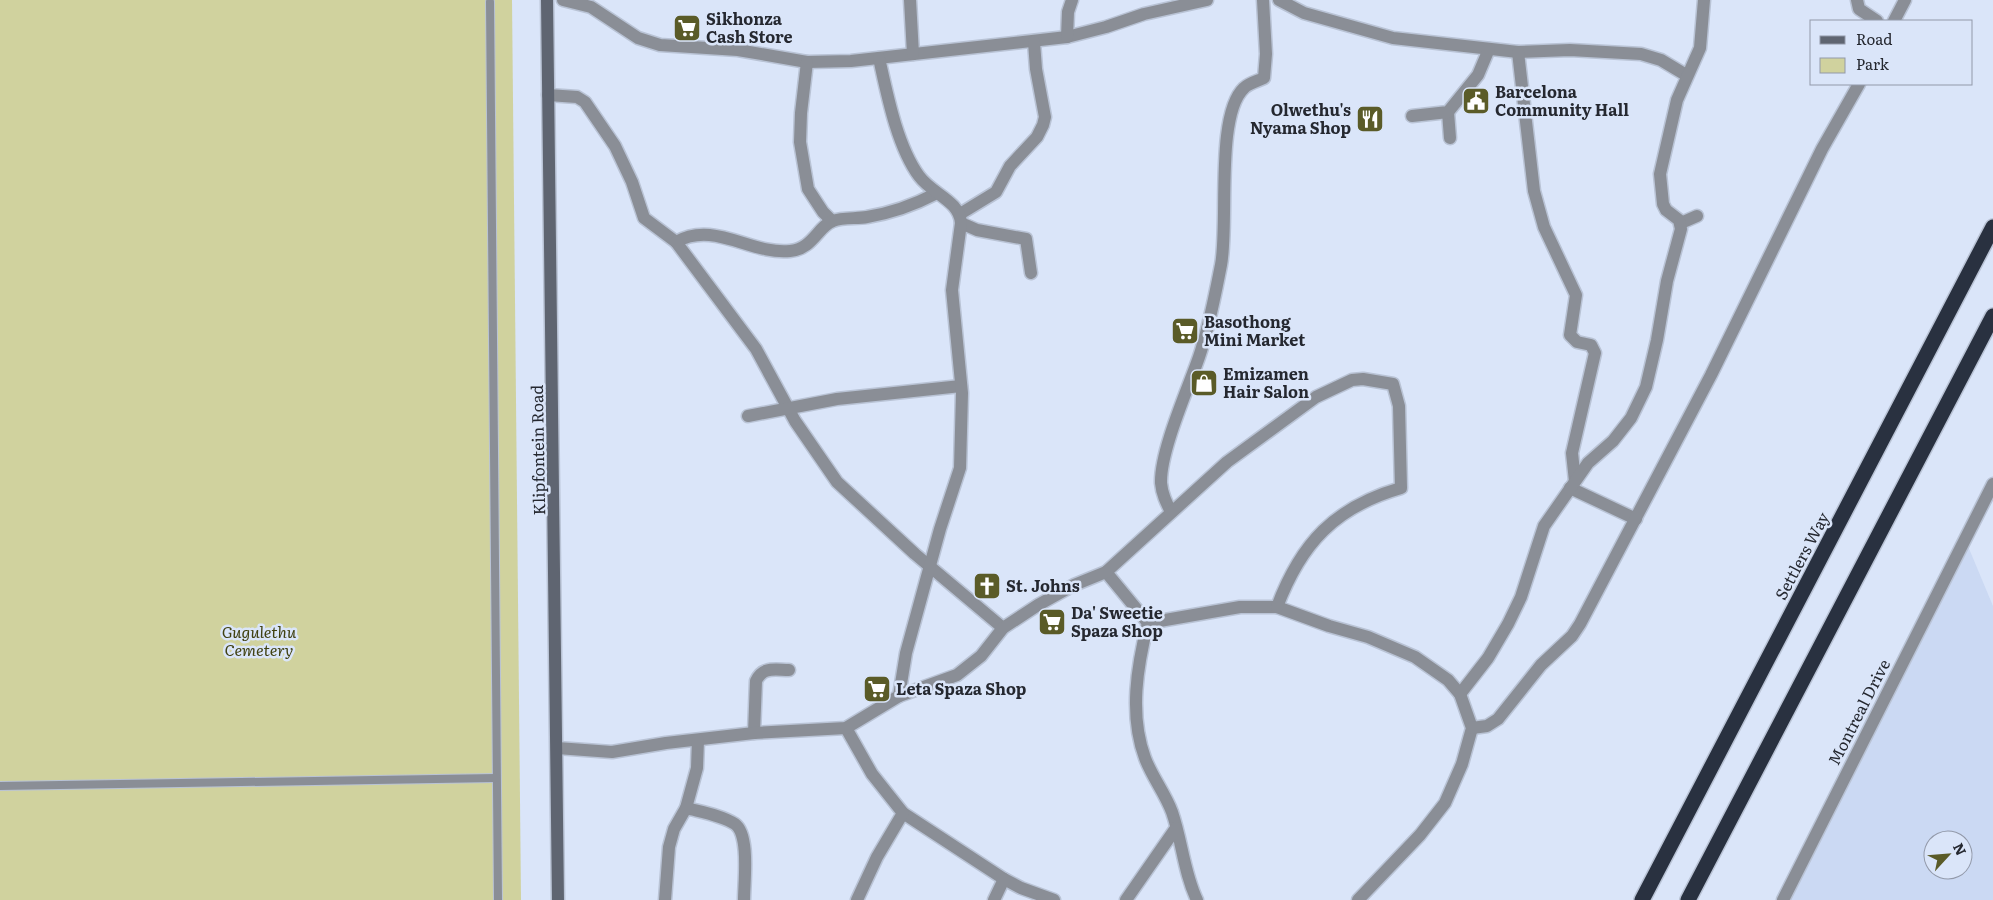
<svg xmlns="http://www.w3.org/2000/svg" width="1993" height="900" viewBox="0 0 1993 900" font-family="Literata,serif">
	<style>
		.built { fill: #cbd9f3; fill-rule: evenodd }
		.green { fill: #d0d29e }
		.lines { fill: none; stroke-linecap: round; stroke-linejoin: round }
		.lane-casing { stroke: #b9c3d5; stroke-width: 10 }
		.street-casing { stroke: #b9c3d5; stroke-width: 15 }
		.secondary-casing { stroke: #b9c3d5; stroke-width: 15 }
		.highway-casing { stroke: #b9c3d5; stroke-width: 18 }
		.lane { stroke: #8a8e96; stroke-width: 8 }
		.street { stroke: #8a8e96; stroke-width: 12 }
		.secondary { stroke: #5f6571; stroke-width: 12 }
		.highway { stroke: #293140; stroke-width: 15 }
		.labels { text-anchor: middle; stroke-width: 5; stroke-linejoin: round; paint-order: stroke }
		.poi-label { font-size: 16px; font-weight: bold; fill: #252830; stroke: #dae5f9; text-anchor: start }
		.street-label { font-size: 16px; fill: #252830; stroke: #dae5f9 }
		.park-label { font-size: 16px; font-style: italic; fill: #404111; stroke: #dae5f9 }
	</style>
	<rect width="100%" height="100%" fill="#dae5f9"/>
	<path class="built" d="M1965 539 1993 606V900H1783ZM1933 840H1963V870H1933Z"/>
	<path class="green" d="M0 0H512L521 900H0Z"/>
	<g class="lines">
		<g class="lane-casing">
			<g id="lane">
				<path d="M490 2 498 900"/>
				<path d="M0 786 496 778"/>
			</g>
		</g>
		<g class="street-casing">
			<g id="street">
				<path d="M563 0 591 7 638 38 660 45 738 50 807 62 851 61 1067 37 1106 27 1144 14 1207 0"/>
				<path d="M910 0 913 54"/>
				<path d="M1279 0 1304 13 1393 38 1518 52 1570 50 1641 54 1661 60 1686 75"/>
				<path d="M1857 0 1859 9 1877 21"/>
				<path d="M1894 21 1905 0"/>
				<path d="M1067 37 1068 12 1072 0"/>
				<path d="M1518 52 1534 191 1544 227 1576 295 1570 335 1577 342 1591 345 1595 353 1572 453 1575 481"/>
				<path d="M807 62 801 113 800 142 808 189 823 212 832 221"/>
				<path d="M548 95 577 97 585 102 615 146 632 182 644 218 676 242C714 220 751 255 790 251 813 249 818 226 833 221 843 217 857 219 867 217 891 213 914 205 935 194"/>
				<path d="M1448 112 1450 138"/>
				<path d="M1412 116 1448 112 1478 75 1489 49"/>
				<path d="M960 214 996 192 1010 166 1037 137 1043 125 1045 117 1036 69 1034 42"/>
				<path d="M961 223 977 230 1026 239 1031 273"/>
				<path d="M1681 223 1697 216"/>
				<path d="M676 242 756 349 795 421 837 482 915 554 1003 628"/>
				<path d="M748 416 837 399 961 386"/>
				<path d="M1570 488 1636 519"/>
				<path d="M1171 512C1166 502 1162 494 1161 483 1160 451 1188 389 1199 357 1209 328 1215 295 1221 265 1229 224 1215 115 1244 88 1249 83 1258 81 1264 78L1266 54 1263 0"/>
				<path d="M1106 572 1148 623"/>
				<path d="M1148 623 1240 607H1277L1329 626 1368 637 1415 657 1448 680 1460 694 1472 728 1462 764 1445 803 1420 835 1358 900"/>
				<path d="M1148 623C1137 666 1129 715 1145 758 1152 777 1165 793 1172 812 1182 841 1184 873 1197 900"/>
				<path d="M1460 694 1488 658 1508 624 1521 597 1544 526 1588 463 1613 441 1631 418 1646 387 1657 340 1667 281 1681 229 1679 220 1666 210 1663 204 1660 174 1677 100 1700 48 1704 0"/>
				<path d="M899 696 957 675 981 656 1003 628 1038 605 1074 585 1106 572 1227 462 1316 397 1352 380 1363 379 1393 384 1399 406 1401 488C1335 507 1301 543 1277 607"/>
				<path d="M846 728 872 774 903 813 1004 879 1021 888 1054 900"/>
				<path d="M1472 728 1487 726 1498 719 1541 665 1572 636 1580 624 1711 375 1822 149 1859 84"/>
				<path d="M754 733 756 681C763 666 775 670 789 670"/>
				<path d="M557 748 612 752 666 743 754 733 846 728 899 696 906 653 940 529 960 468 962 393 952 290 961 223C959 200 933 195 919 176 897 146 887 94 879 58"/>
				<path d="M686 808C701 812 721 815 735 824 750 835 744 882 744 900"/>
				<path d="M665 900 669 847 674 829 686 808 697 768 698 740"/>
				<path d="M857 900 877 857 903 813"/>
				<path d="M994 900 1004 879"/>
				<path d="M1126 900 1176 828"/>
				<path d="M1783 900 1993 484"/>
			</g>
		</g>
		<g class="secondary-casing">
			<path id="secondary" d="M547 0 558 900"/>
		</g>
		<g class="highway-casing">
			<g id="highway">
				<path d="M1642 900 1993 227"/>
				<path d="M1688 900 1993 316"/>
			</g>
		</g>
		<use href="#lane" class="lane"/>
		<use href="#street" class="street"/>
		<use href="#secondary" class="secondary"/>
		<use href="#highway" class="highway"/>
	</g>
	<defs>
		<g id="supermarket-square" transform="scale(1.4375)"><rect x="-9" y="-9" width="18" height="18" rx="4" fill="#5a5b28" stroke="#dae5f9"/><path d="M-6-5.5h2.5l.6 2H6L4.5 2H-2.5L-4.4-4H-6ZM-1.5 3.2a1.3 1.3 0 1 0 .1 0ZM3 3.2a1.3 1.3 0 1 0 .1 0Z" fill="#fff"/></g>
		<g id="civic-square" transform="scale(1.4375)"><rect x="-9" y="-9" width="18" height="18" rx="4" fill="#5a5b28" stroke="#dae5f9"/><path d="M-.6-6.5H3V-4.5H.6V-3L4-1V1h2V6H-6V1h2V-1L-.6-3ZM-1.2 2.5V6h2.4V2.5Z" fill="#fff"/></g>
		<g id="restaurant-square" transform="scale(1.4375)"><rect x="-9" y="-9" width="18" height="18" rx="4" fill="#5a5b28" stroke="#dae5f9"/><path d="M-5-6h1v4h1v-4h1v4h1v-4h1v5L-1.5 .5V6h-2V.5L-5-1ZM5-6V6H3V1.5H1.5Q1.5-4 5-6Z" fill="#fff"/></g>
		<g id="shop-square" transform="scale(1.4375)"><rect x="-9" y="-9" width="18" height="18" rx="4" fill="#5a5b28" stroke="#dae5f9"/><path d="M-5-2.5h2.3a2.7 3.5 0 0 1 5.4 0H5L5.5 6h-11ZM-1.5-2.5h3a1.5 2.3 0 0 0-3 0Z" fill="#fff"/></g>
		<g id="church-square" transform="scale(1.4375)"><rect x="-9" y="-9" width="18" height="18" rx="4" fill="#5a5b28" stroke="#dae5f9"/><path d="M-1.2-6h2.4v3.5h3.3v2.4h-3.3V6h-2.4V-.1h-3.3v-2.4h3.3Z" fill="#fff"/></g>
	</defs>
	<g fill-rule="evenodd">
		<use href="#supermarket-square" x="687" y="28"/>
		<use href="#civic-square" x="1476" y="101"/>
		<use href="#restaurant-square" x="1370" y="119"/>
		<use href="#supermarket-square" x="1185" y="331"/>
		<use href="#shop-square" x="1204" y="383"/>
		<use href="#church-square" x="987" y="586"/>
		<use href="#supermarket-square" x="1052" y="622"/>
		<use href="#supermarket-square" x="877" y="689"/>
	</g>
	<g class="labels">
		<g class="poi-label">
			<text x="706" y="25">Sikhonza<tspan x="706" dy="18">Cash Store</tspan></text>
			<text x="1495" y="98">Barcelona<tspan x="1495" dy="18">Community Hall</tspan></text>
			<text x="1351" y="116" text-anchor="end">Olwethu's<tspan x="1351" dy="18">Nyama Shop</tspan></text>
			<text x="1204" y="328">Basothong<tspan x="1204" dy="18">Mini Market</tspan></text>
			<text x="1223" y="380">Emizamen<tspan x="1223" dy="18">Hair Salon</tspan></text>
			<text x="1006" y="592">St. Johns</text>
			<text x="1071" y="619">Da' Sweetie<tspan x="1071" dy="18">Spaza Shop</tspan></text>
			<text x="896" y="695">Leta Spaza Shop</text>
		</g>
		<g class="street-label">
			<text transform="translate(538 450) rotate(-91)" y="6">Klipfontein Road</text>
			<text transform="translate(1802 556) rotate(-62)" y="6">Settlers Way</text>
			<text transform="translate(1859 712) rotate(-63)" y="6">Montreal Drive</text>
		</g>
		<g class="park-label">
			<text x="259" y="638">Gugulethu<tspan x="259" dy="18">Cemetery</tspan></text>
		</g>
	</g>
	<rect x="1810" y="20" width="162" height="65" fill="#dae5f9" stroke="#9299a9"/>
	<rect x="1820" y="36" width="25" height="8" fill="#5f6571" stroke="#9299a9"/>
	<text x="1856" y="45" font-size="15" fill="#252830">Road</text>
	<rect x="1820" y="58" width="25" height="15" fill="#d0d29e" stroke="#9299a9"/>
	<text x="1856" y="70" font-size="15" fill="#252830">Park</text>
	<g transform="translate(1948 855) rotate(64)"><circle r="24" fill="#dae5f9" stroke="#9299a9"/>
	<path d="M0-4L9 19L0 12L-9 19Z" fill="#5a5b28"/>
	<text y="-8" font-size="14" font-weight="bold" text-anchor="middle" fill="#252830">N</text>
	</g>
</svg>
